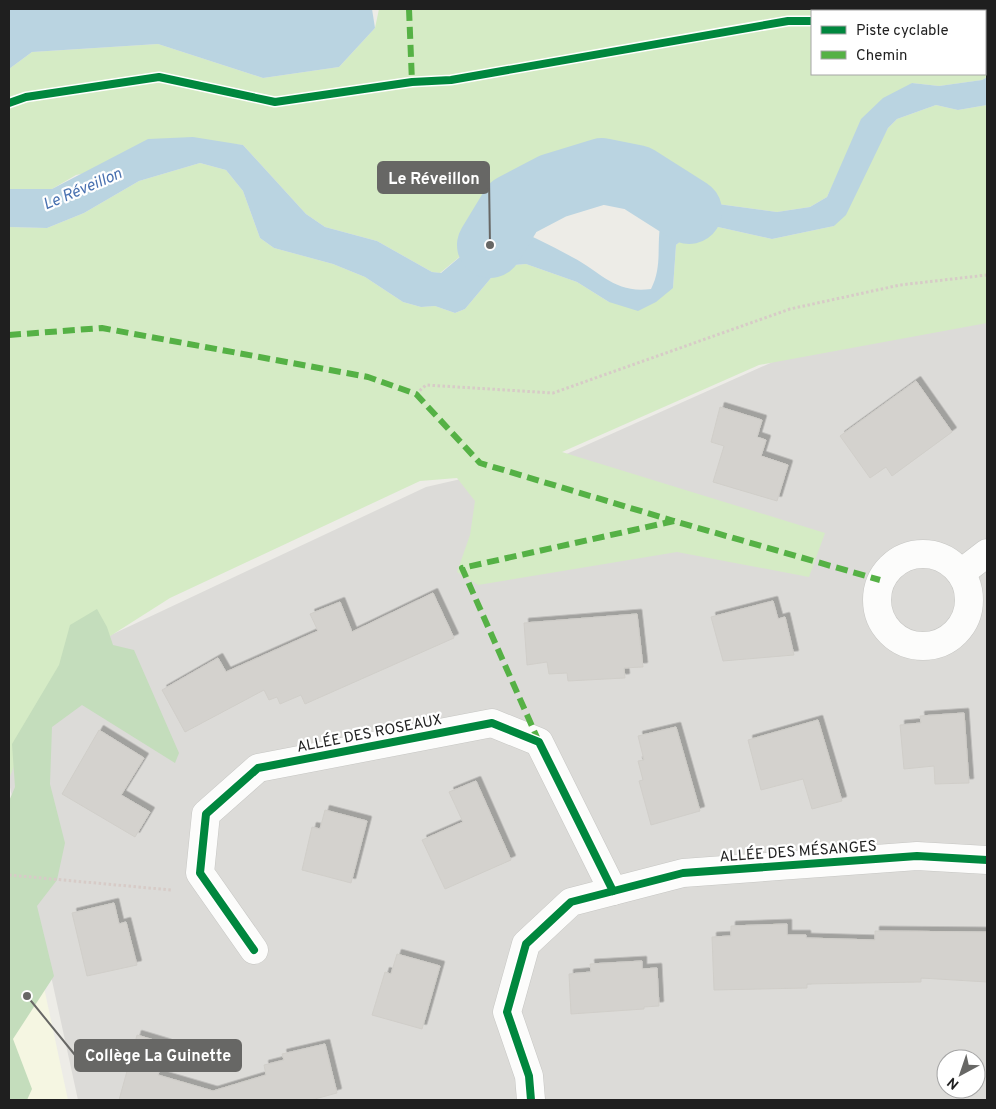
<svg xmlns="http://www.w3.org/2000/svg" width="996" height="1109" viewBox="0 0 996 1109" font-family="Overpass,sans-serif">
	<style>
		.residential { fill: #dcdbd8; fill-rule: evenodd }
		.education { fill: #f5f6e2 }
		.grass { fill: #d5ebc5; fill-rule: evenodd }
		.forest { fill: #c4ddbc }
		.water { fill: #bad4e1 }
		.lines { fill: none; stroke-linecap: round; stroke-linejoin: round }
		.river { stroke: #bad4e1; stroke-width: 66 }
		.building { fill: #d4d2ce; stroke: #d0cec9; filter: url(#shadow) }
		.street-casing { stroke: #c6c6c3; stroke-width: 29 }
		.path { stroke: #d7cbc7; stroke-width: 3; stroke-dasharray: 2.5 2.5; stroke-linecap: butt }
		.street { stroke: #fcfcfb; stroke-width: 28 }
		.quiet { stroke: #55b145; stroke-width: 6; stroke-dasharray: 12 6; stroke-linecap: butt }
		.cycleway-casing { stroke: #fff; stroke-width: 11 }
		.cycleway { stroke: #00873e; stroke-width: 8 }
		.labels { text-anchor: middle; stroke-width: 4.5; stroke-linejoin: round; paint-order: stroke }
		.street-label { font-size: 15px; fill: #1f1f1f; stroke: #fff }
		.water-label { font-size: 16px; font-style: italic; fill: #4971b0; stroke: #fff }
		.leader { fill: none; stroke: #676765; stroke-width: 2 }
		.callout-dot { fill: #676765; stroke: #fff; stroke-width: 2 }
		.callout { fill: #676765; stroke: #676765; stroke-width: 2 }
		.callout-label { font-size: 16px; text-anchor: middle; font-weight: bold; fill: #fff }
	</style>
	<defs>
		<filter id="shadow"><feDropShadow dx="4.5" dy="-4.5" stdDeviation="0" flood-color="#0004"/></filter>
	</defs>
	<rect width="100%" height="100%" fill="#edece7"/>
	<path class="residential" d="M987 312V1100H78L9 783V764L96 642 426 487 562 456 833 335ZM946 1059H976V1089H946Z"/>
	<path class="education" d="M23 889 68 1100H9V892Z"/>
	<g class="grass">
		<path d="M379 9H987V77L982 80 939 86 912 83 839 171 827 197 810 207 777 212 681 199 661 182 635 165 605 159 578 164 517 192 506 203 480 240 440 273 432 272 377 241 325 227 306 214 243 145 232 144 76 175 52 189H9V69L32 52 158 44 263 78 339 67 375 28ZM812 11H985V74H812Z"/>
		<path d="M936 105 958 110 987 105V323L759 365 562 452 825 533 809 577 677 552 478 585 457 572 470 535 475 501 457 478 420 481 170 598 82 654 30 727 9 779V227L47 228 84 213 139 181 200 163 226 170 243 191 260 238 274 248 333 264 365 277 403 302 421 307 435 306 455 313 465 309 501 266 526 264 577 282 609 302 673 288 676 245 693 231 718 227 772 239 834 226 888 128 897 119Z"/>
	</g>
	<path class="forest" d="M97 609 107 627 113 645 134 650 179 753 175 763 82 705 52 727 50 784 65 843 57 880 37 906 54 976 13 1039 32 1089 27 1100H9V801L15 787 12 744 59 665 70 625Z"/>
	<g class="water">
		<path d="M9 9H372L375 28 339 67 263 78 158 44 32 52 9 69Z"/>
		<path d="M987 77V105L958 110 936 105 897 119 888 128 846 215 834 226 772 239 718 227 693 231 676 245 673 288 656 302 638 311 609 302 577 282 526 264 501 266 465 309 455 313 435 306 421 307 403 302 365 277 333 264 274 248 260 238 243 191 226 170 200 163 139 181 84 213 47 228 9 227V189H52L148 139 193 137 243 145 306 214 325 227 377 241 432 272 441 273 480 240 496 219C521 232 547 243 572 257 601 272 615 294 651 289 665 262 653 235 665 211 668 206 676 202 681 199L777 212 810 207 827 197 861 119 883 98 912 83 939 86 982 80Z"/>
	</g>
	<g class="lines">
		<path class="river" d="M490 245 513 207 553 186 602 171 637 178 689 211"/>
	</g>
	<g class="building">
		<path d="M916 381 952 432 892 476 886 467 870 478 840 436Z"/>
		<path d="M720 407 762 420 757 437 766 440 761 456 788 465 777 501 713 482 724 446 711 442Z"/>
		<path d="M433 593 454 638 305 704 301 695 280 704 277 697 269 700 264 690 185 732 162 690 218 658 226 672 318 631 310 614 340 602 352 632Z"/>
		<path d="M773 601 778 619 785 617 794 655 723 661 711 617Z"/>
		<path d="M637 614 643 667 624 668 625 678 568 681 567 673 549 674 547 662 527 665 524 623Z"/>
		<path d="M964 713 969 783 935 784 934 766 904 769 900 725 921 723 920 716Z"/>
		<path d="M818 720 842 801 812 809 803 779 761 790 748 740Z"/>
		<path d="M676 727 700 811 651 825 639 781 643 780 638 761 644 760 638 736Z"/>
		<path d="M99 730 144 758 121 795 150 812 135 837 62 794Z"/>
		<path d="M476 781 511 860 445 889 422 840 463 822 449 792Z"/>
		<path d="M325 810 367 821 351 883 302 870 312 827 320 829Z"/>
		<path d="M114 903 119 924 126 922 137 965 87 976 72 913Z"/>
		<path d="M787 924V935H806V938L875 940V931L987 932V982L921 978V982L807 984V988L714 990 712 937 731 936V926Z"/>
		<path d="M397 954 440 966 422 1029 372 1015 385 972 391 974Z"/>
		<path d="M642 961V969L657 968 659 1006 644 1007V1009L571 1014 569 974 591 972 590 964Z"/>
		<path d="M137 1035 167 1044 158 1075 213 1091 266 1075 264 1065 284 1060 282 1054 325 1044 337 1093 311 1100H119Z"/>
	</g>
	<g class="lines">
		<g class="street-casing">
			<g id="street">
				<circle cx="923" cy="600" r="46"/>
				<path d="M961 573 987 553"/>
				<path d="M254 950 200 873 206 814 258 768 492 723 539 742 613 891"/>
				<path d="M531 1100 529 1076 507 1012 526 944 571 902 683 873 917 856 987 860"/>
			</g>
		</g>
		<g class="path">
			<path d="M416 394 426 385 553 393 790 309 900 285 987 275"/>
			<path d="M9 875 171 890"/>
		</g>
		<use href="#street" class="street"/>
		<g class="quiet">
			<path d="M409 9 412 82"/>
			<path d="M985 12H987"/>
			<path d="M9 335 102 328 368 377 416 394 480 463 674 521"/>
			<path d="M539 742 462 568 674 521 880 580"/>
		</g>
		<g class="cycleway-casing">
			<g id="cycleway">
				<path d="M9 103 26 97 159 77 275 102 412 82 451 80 788 21H812"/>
				<path d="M254 950 200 873 206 814 258 768 492 723 539 742 613 891"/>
				<path d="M531 1100 529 1076 507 1012 526 944 571 902 683 873 917 856 987 860"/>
			</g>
		</g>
		<use href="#cycleway" class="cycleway"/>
	</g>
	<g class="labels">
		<g class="street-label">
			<text transform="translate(369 733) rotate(-11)" y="5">ALLÉE DES ROSEAUX</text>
			<text transform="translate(798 851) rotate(-4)" y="5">ALLÉE DES MÉSANGES</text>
		</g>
		<g class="water-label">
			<text transform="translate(82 188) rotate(-23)" y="6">Le Réveillon</text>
		</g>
	</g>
	<path class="leader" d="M490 245L489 178M27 996L75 1055"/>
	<g class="callout-dot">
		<circle cx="490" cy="245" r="5"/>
		<circle cx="27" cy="996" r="5"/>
	</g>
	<g class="callout">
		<rect x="378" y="162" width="111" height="31" rx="5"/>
		<rect x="75" y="1040" width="166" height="31" rx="5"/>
	</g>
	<g class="callout-label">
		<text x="434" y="184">Le Réveillon</text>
		<text x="158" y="1061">Collège La Guinette</text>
	</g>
	<rect width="996" height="1109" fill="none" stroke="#1f1f1f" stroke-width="20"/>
	<rect x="811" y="10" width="175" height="65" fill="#ffffff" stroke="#a5a5a5"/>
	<rect x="821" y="26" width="25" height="8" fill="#00873e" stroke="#a5a5a5"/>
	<text x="856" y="35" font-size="15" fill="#1f1f1f">Piste cyclable</text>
	<rect x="821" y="51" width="25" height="8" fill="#55b145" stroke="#a5a5a5"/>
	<text x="856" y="60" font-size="15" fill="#1f1f1f">Chemin</text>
	<g transform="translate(961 1074) rotate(220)"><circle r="24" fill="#ffffff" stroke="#a5a5a5"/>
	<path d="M0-4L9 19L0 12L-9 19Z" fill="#676765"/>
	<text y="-8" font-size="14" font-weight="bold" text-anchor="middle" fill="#1f1f1f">N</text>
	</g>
</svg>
